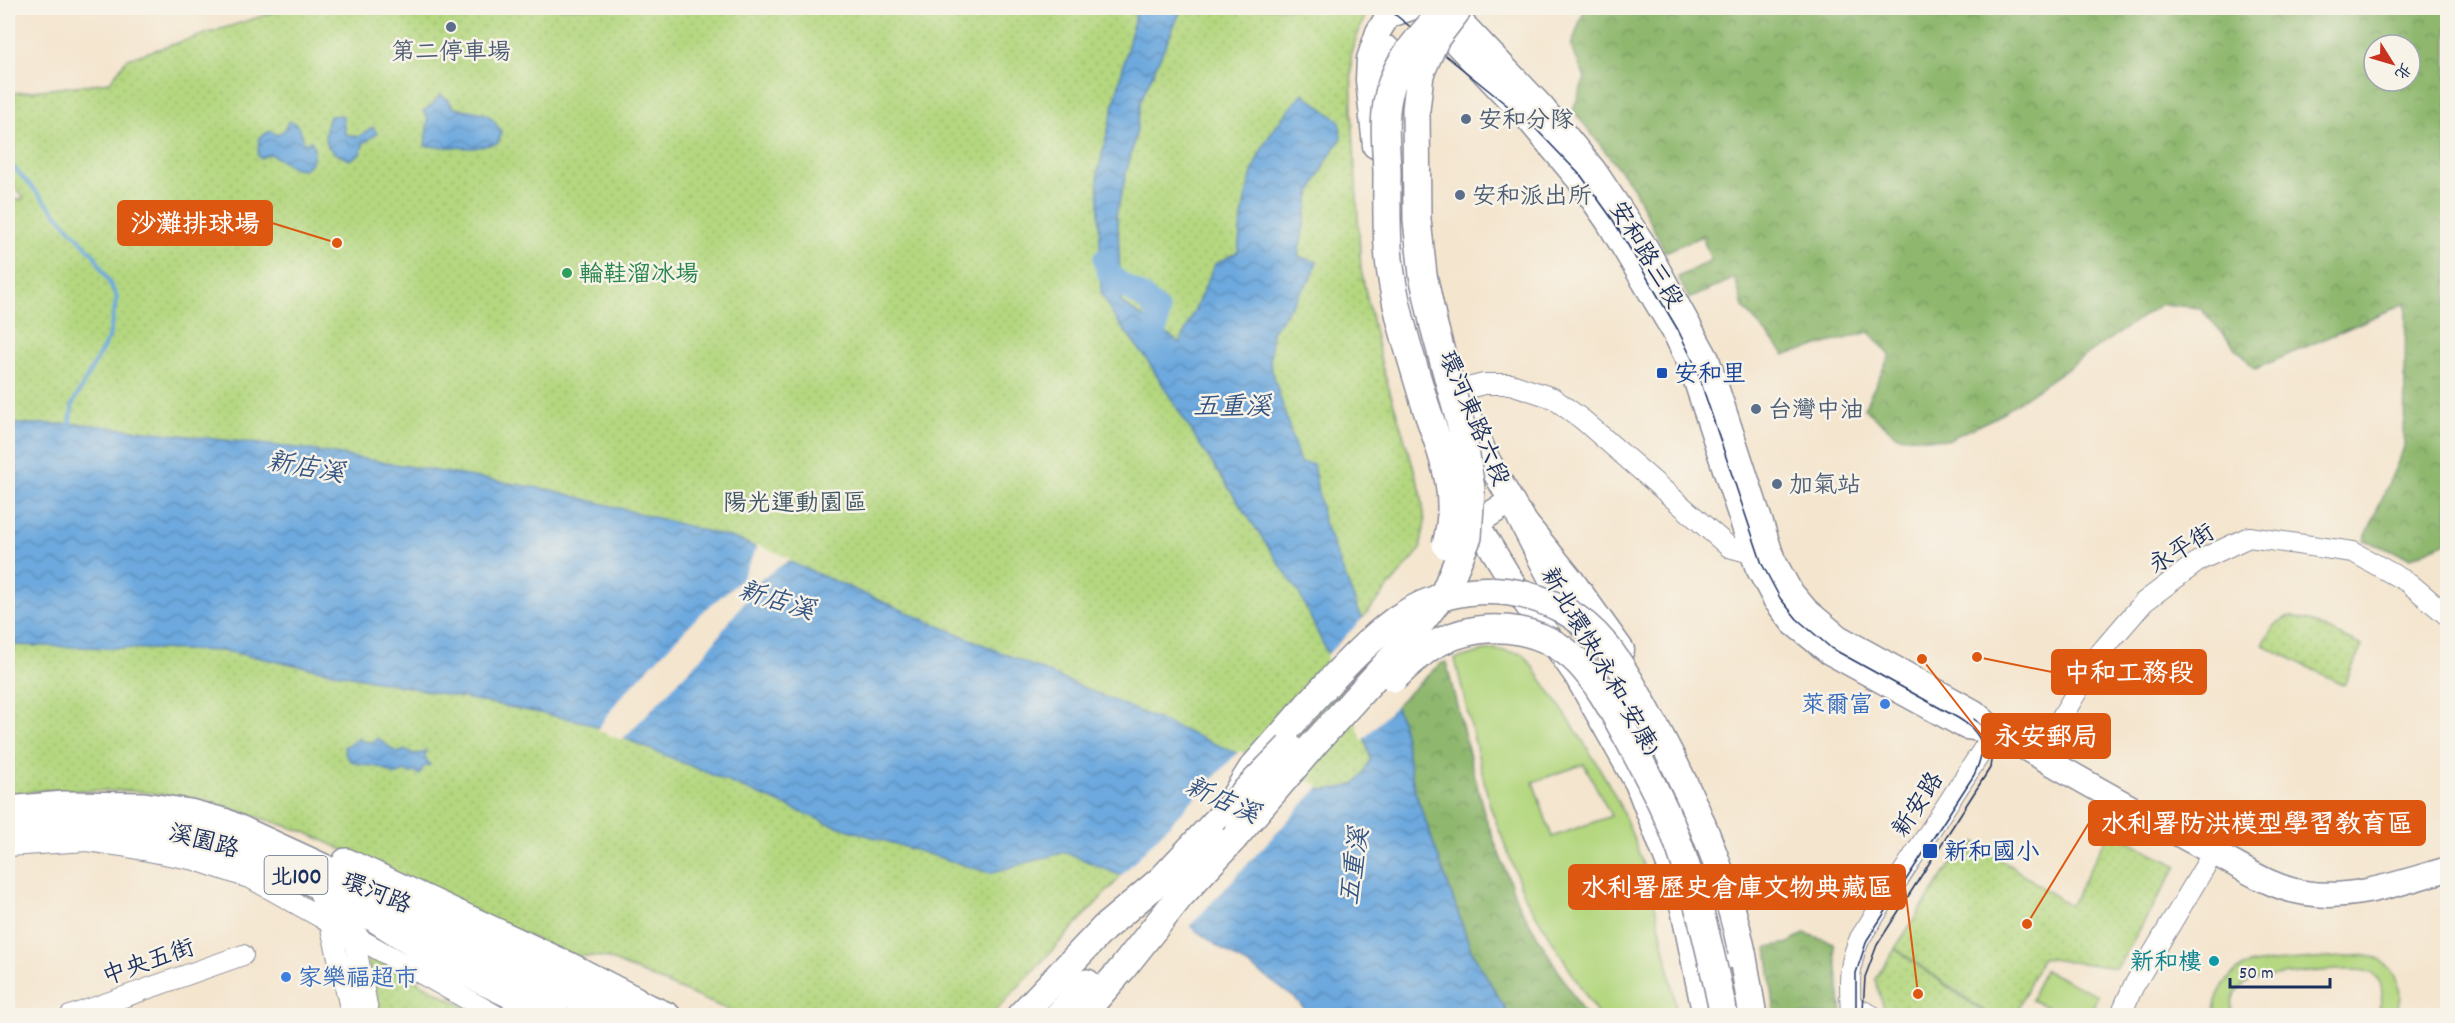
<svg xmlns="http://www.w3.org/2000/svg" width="2455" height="1023" viewBox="0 0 2455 1023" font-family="Dekko,'LXGW WenKai TC',sans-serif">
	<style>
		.grass { fill: #b4d77f; stroke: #68836e; stroke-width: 1.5; fill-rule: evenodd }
		.forest { fill: url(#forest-crowns); stroke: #557466; stroke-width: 1.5; fill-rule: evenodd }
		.park { fill: url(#park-dots); stroke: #68836e; stroke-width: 1.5 }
		.water { fill: url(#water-waves); stroke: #446c9e; stroke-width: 1.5 }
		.pier { fill: #f4e5ce }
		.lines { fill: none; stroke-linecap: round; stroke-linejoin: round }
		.stream { stroke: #6da9de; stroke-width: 4 }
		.river { stroke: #6da9de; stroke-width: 24 }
		.minor-casing { stroke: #888a96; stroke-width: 22 }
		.major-casing { stroke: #888a96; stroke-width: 27 }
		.highway-casing { stroke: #888a96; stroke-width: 30 }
		.minor { stroke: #fff; stroke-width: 20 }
		.major { stroke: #fff; stroke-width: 24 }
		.highway { stroke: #fff; stroke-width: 27 }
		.tram { stroke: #1b2f5e; stroke-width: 1.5 }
		.highway-bridge-casing { stroke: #888a96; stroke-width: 30; stroke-linecap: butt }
		.highway-bridge { stroke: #fff; stroke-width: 27 }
		.service-dot { fill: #5c6f8a; stroke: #f7f3e8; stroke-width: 2 }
		.leisure-dot { fill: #2e9e5b; stroke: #f7f3e8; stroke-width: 2 }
		.transit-dot { fill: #1a4fb4; stroke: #f7f3e8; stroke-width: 2 }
		.shop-dot { fill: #3f7fe0; stroke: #f7f3e8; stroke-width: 2 }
		.culture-dot { fill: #0f9aa8; stroke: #f7f3e8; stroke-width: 2 }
		.labels { text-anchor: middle; stroke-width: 5; stroke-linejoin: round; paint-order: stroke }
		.shield { fill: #f7f3e8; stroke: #5d6a87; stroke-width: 1.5 }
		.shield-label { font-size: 22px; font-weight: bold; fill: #1b2f5e }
		.service-label { font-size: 24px; fill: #4e5e75; stroke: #f7f3e8; text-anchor: start }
		.street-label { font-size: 24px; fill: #1b2f5e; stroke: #f7f3e8 }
		.leisure-label { font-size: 24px; fill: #27864d; stroke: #f7f3e8; text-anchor: start }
		.transit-label { font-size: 24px; fill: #164399; stroke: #f7f3e8; text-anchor: start }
		.park-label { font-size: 24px; fill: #415966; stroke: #f7f3e8 }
		.shop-label { font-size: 24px; fill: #366cbe; stroke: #f7f3e8; text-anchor: end }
		.culture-label { font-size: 24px; fill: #0d838f; stroke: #f7f3e8; text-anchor: end }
		.water-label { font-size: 26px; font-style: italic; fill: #345484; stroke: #f7f3e8 }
		.leader { fill: none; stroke: #de5710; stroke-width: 2 }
		.callout-dot { fill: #de5710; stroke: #f7f3e8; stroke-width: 2 }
		.callout { fill: #de5710; stroke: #de5710; stroke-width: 2 }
		.callout-label { font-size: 26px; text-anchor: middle; font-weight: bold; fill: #fff }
	</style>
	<defs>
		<pattern id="forest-crowns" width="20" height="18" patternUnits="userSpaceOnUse" patternTransform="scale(1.5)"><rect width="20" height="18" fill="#8fb86e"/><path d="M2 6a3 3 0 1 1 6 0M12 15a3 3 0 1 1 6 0" fill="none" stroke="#74965e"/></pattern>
		<pattern id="park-dots" width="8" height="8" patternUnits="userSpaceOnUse" patternTransform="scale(1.5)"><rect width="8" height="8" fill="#b4d77f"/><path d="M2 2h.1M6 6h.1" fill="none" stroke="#9ab970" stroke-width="1.8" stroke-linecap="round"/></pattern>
		<pattern id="water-waves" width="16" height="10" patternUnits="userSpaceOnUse" patternTransform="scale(1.5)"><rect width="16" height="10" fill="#6da9de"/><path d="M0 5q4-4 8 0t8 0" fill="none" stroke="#598ab7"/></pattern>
	</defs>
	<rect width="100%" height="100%" fill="#f7f3e8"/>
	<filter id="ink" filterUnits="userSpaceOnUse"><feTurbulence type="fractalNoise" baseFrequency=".0167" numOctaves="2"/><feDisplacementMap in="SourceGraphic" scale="12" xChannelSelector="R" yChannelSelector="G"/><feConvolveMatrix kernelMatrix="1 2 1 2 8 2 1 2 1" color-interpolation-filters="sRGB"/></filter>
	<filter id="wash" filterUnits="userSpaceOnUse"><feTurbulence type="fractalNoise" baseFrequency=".008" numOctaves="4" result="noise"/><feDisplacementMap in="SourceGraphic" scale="24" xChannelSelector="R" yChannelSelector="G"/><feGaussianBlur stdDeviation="1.35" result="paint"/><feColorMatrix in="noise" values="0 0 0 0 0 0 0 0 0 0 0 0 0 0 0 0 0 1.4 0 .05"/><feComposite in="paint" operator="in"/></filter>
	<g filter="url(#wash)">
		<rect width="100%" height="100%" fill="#f4e5ce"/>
		<g class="grass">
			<path d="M1492 649 1524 654C1555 699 1587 744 1613 792 1649 862 1664 939 1677 1015H1598L1525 897 1490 806 1455 659ZM1584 764 1611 816 1552 837 1533 782Z"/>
			<path d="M2368 955C2395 964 2407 989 2395 1015H2376C2383 1002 2387 979 2368 972 2350 965 2274 976 2252 979 2239 987 2227 999 2233 1015H2214C2214 997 2226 975 2244 967 2257 961 2275 962 2289 961 2315 959 2342 957 2368 955Z"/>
			<path d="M2044 970 2098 995 2089 1015H2066L2031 1000Z"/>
		</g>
		<g class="forest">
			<path d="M1585 8H2447V542L2410 558 2364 540 2404 448 2406 303 2255 369 2200 308 2161 304 1996 417 1947 440 1897 436 1864 408 1890 355 1869 332 1785 355 1743 307 1735 278 1689 299 1678 277 1711 260 1702 236 1665 252 1633 187 1573 110 1585 78 1571 46ZM2374 45H2410V81H2374Z"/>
			<path d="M1446 662 1484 813 1518 904 1585 1015H1509L1471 950 1415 791 1401 720 1395 706 1440 664Z"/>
			<path d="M1805 933 1834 943 1842 1015H1775L1767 947 1789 943Z"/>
		</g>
		<g class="park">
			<path d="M287 8H1368L1351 52 1352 112 1361 270 1382 366 1421 492 1425 522 1420 550 1361 620 1360 723 1371 760 1360 781 1351 786 1323 791 1236 753 991 1016 740 1015 604 957 569 955 305 832 201 799 134 791 46 790 8 795V202L24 198 8 180V94L110 82 127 59Z"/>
			<path d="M2289 616 2312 622 2362 646 2344 685 2263 645C2270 631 2274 623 2289 616Z"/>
			<path d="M2110 831 2177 866 2117 968 2042 958 2015 1015H1990L1895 948 1963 846 1970 850 1975 842 2070 906Z"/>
			<path d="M1895 949 1987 1015H1898L1884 1008 1875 979Z"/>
			<path d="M366 954 480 1015H381Z"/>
		</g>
		<g class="water">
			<path d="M1137 8H1182L1141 100 1136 134 1116 215 1118 224 1121 302 1180 343 1215 264 1238 252C1241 222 1245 190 1256 162 1266 136 1285 114 1303 93L1340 122 1341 139 1325 163 1310 195 1298 256 1317 262 1312 277 1272 332 1270 364 1300 463 1313 464 1323 519 1401 720 1415 791 1471 950 1509 1015H1310L1296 999 1263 975 1216 945 1122 876 1065 852 990 873 830 824 585 722 225 651 8 645V424H82L304 449 551 490 736 539 1323 790C1356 785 1355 790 1371 759L1360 723 1299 593 1200 445 1146 358 1112 314 1101 292 1098 172Z"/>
			<path d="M440 95 449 100 452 107C476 113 490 107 501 133L498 143 474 148 425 146 428 119 423 111 432 105Z"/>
			<path d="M342 115 345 134 358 137 373 127 377 133 363 144 361 153 350 160C325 151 320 141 330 116Z"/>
			<path d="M289 121C302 125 300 132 304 143L311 141C315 146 315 154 312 160 303 181 282 159 270 154L260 158 258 156 259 138 270 131 277 135 284 130Z"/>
			<path d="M359 738 362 741 374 742 378 738 397 753 406 750 414 754 423 753 426 750 425 757 430 765 423 767 420 775 415 772 409 774 405 771 395 775C391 773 386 770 382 768 367 763 345 768 344 747Z"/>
		</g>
		<g class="pier">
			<path d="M758 545 791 559 762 578 705 654 622 740 597 730 619 699 701 613 741 580Z"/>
			<path d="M1364 617 1398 703 1362 741 1357 724 1326 656Z"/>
			<path d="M1239 751 1320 786 1188 928 1119 878Z"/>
		</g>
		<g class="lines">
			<path class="stream" d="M8 161 95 256 117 297 109 337 73 403 69 428"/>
			<path class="river" d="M1105 260C1108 283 1127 286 1144 298 1149 302 1154 308 1158 312L1154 345 1163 355"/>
		</g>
	</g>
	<g filter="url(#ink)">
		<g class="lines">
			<g class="minor-casing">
				<g id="minor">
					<path d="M1459 390 1484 384H1511L1553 398 1583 420 1729 547 1744 551 1763 547"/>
					<path d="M2039 755 2100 653 2144 602 2200 560 2249 537 2353 552 2409 583 2448 616"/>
					<path d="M8 846 87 841 122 846 195 860 252 879 497 1016"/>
					<path d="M330 924 352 1016"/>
					<path d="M354 936 369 1016"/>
					<path d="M1851 1005 1873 1016"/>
					<path d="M70 1016 243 955"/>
					<path d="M1851 1016C1850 985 1847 967 1860 938L1995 731"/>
					<path d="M2120 1016 2133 987 2213 853"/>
				</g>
			</g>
			<g class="major-casing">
				<g id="major">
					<path d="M1438 12 1442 17 1450 37 1529 120 1579 180 1609 223 1675 333 1691 366 1757 566 1776 601 1793 623 1829 652 1966 727 1993 731"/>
					<path d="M1442 17 1462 23 1542 107 1593 169 1646 248 1707 359 1773 560 1790 591 1806 610 1838 637 1974 712 1995 731C2068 772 2140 814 2214 853 2243 868 2272 888 2305 893 2353 901 2402 882 2448 869"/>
					<path d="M1375 146 1368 80 1369 59 1378 32 1388 16 1411 8"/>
					<path d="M1464 402 1486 457 1520 516 1571 579 1622 650"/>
					<path d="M1466 506 1522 598 1576 675 1637 783 1670 868 1683 909 1705 1016"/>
					<path d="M1476 523 1511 501"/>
				</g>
			</g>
			<g class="highway-casing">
				<g id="highway">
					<path d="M1387 97V50"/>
					<path d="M1395 103 1400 146 1405 261 1426 344"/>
					<path d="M1520 516 1554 582 1582 624"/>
					<path d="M1643 730 1680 810 1709 887 1724 956"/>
					<path d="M8 810 64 805 144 806 190 813 224 822 324 868 400 911 615 1016"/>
					<path d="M8 831C117 817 224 834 321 887 365 910 406 940 450 964 484 983 521 999 557 1016"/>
					<path d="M346 862 569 966 635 1000"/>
					<path d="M323 893 354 936"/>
					<path d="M1742 952 1753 1016"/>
					<path d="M619 995 667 1016"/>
					<path d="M1020 1016 1104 928 1162 879 1225 812 1252 769 1309 704"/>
					<path d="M1058 1016 1087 983"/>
					<path d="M1081 1016 1122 969 1180 896 1234 838"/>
				</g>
			</g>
			<use href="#minor" class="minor"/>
			<use href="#major" class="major"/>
			<use href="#highway" class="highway"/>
			<g class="tram">
				<path d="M1387 8 1535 128 1582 177 1613 220 1678 330 1695 365 1762 564 1780 598 1797 619 1831 648 1958 718C1984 734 1987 748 1974 775L1867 940 1856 973V1016"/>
				<path d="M1863 1010 1865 977 1877 945 1990 768C1994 747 1991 733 1974 719"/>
			</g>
			<g class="highway-bridge-casing">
				<g id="highway-bridge">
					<path d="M1433 22C1416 42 1398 61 1391 86 1382 114 1386 143 1387 172 1387 201 1386 230 1389 259 1394 304 1408 348 1421 391 1437 446 1462 486 1446 545"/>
					<path d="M1394 678C1406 667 1418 655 1432 646 1479 619 1538 623 1578 662 1600 685 1615 715 1630 742 1645 771 1662 801 1674 832 1697 892 1711 953 1724 1016"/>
					<path d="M1309 704C1337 674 1364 643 1397 619 1463 573 1555 583 1606 646 1627 673 1642 703 1658 732 1695 801 1726 875 1742 952"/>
					<path d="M1225 812 1289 747"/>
					<path d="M1234 838 1314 744 1402 647 1445 591 1468 537 1471 489 1462 429 1434 326 1423 275 1417 220 1416 110 1420 74 1436 38 1459 8"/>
				</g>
			</g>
			<use href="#highway-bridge" class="highway-bridge"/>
		</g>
	</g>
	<g class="service-dot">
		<circle cx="451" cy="27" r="6"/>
		<circle cx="1466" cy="119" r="6"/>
		<circle cx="1460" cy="195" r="6"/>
		<circle cx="1756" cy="409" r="6"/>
		<circle cx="1777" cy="484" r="6"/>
	</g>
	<circle class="leisure-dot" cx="567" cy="273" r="6"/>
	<g class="transit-dot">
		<rect x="1656" y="367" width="12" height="12" rx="3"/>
		<rect x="1922" y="843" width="16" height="16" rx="3"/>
	</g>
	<g class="shop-dot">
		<circle cx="1885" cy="704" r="6"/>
		<circle cx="286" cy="977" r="6"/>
	</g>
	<circle class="culture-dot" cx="2214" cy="961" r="6"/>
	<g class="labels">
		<rect class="shield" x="264.5" y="856" width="63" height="38" rx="4.5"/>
		<g class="shield-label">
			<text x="296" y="883">北100</text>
		</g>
		<g class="service-label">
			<text x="451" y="59" text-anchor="middle">第二停車場</text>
			<text x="1478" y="127">安和分隊</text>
			<text x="1472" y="203">安和派出所</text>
			<text x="1768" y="417">台灣中油</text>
			<text x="1789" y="492">加氣站</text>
		</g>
		<g class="street-label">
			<text transform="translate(1647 254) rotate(59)" y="8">安和路三段</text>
			<text transform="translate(1475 418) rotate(67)" y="8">環河東路六段</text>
			<text transform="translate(2181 548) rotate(-32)" y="8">永平街</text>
			<text transform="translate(1601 661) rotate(60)" y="8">新北環快(永和-安康)</text>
			<text transform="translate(1917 804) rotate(-57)" y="8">新安路</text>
			<text transform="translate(204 840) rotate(15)" y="8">溪園路</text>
			<text transform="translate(377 892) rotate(22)" y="8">環河路</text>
			<text transform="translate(148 961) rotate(-19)" y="8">中央五街</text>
		</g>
		<g class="leisure-label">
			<text x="579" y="281">輪鞋溜冰場</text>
		</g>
		<g class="transit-label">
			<text x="1674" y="381">安和里</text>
			<text x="1944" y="859">新和國小</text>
		</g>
		<g class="park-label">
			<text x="795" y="510">陽光運動園區</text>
		</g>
		<g class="shop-label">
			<text x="1873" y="712">萊爾富</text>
			<text x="298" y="985" text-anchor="start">家樂福超市</text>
		</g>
		<g class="culture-label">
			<text x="2202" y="969">新和樓</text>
		</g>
		<g class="water-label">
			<text x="1232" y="414">五重溪</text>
			<text transform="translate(306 466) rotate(10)" y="9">新店溪</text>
			<text transform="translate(777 599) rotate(17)" y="9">新店溪</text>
			<text transform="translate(1223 799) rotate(24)" y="9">新店溪</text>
			<text transform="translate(1353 866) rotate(-82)" y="9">五重溪</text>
		</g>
	</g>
	<path class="leader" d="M337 243L272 223M1977 657L2052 672M1922 659L1982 736M2027 924L2089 823M1918 994L1905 887"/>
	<g class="callout-dot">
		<circle cx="337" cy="243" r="6"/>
		<circle cx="1977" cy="657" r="6"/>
		<circle cx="1922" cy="659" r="6"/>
		<circle cx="2027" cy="924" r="6"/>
		<circle cx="1918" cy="994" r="6"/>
	</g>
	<g class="callout">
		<rect x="118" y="201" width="154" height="44" rx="6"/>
		<rect x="2052" y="650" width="154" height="44" rx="6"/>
		<rect x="1982" y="714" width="128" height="44" rx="6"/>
		<rect x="2089" y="801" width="336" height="44" rx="6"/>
		<rect x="1569" y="865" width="336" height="44" rx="6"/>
	</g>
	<g class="callout-label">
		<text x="195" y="232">沙灘排球場</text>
		<text x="2129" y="681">中和工務段</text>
		<text x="2046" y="745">永安郵局</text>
		<text x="2257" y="832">水利署防洪模型學習教育區</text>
		<text x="1737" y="896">水利署歷史倉庫文物典藏區</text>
	</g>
	<rect width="2455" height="1023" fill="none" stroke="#f7f3e8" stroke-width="30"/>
	<g transform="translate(2392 63) rotate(127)"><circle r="28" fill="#f7f3e8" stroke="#9fa5b1" stroke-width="1.5"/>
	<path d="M0-4.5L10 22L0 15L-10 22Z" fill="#c8321e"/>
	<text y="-9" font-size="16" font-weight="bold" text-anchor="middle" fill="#1b2f5e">北</text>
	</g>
	<path d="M2230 978v9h100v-9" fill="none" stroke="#1b2f5e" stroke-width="3"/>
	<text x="2239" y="978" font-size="18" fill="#1b2f5e" stroke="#f7f3e8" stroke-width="4.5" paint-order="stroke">50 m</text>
</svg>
